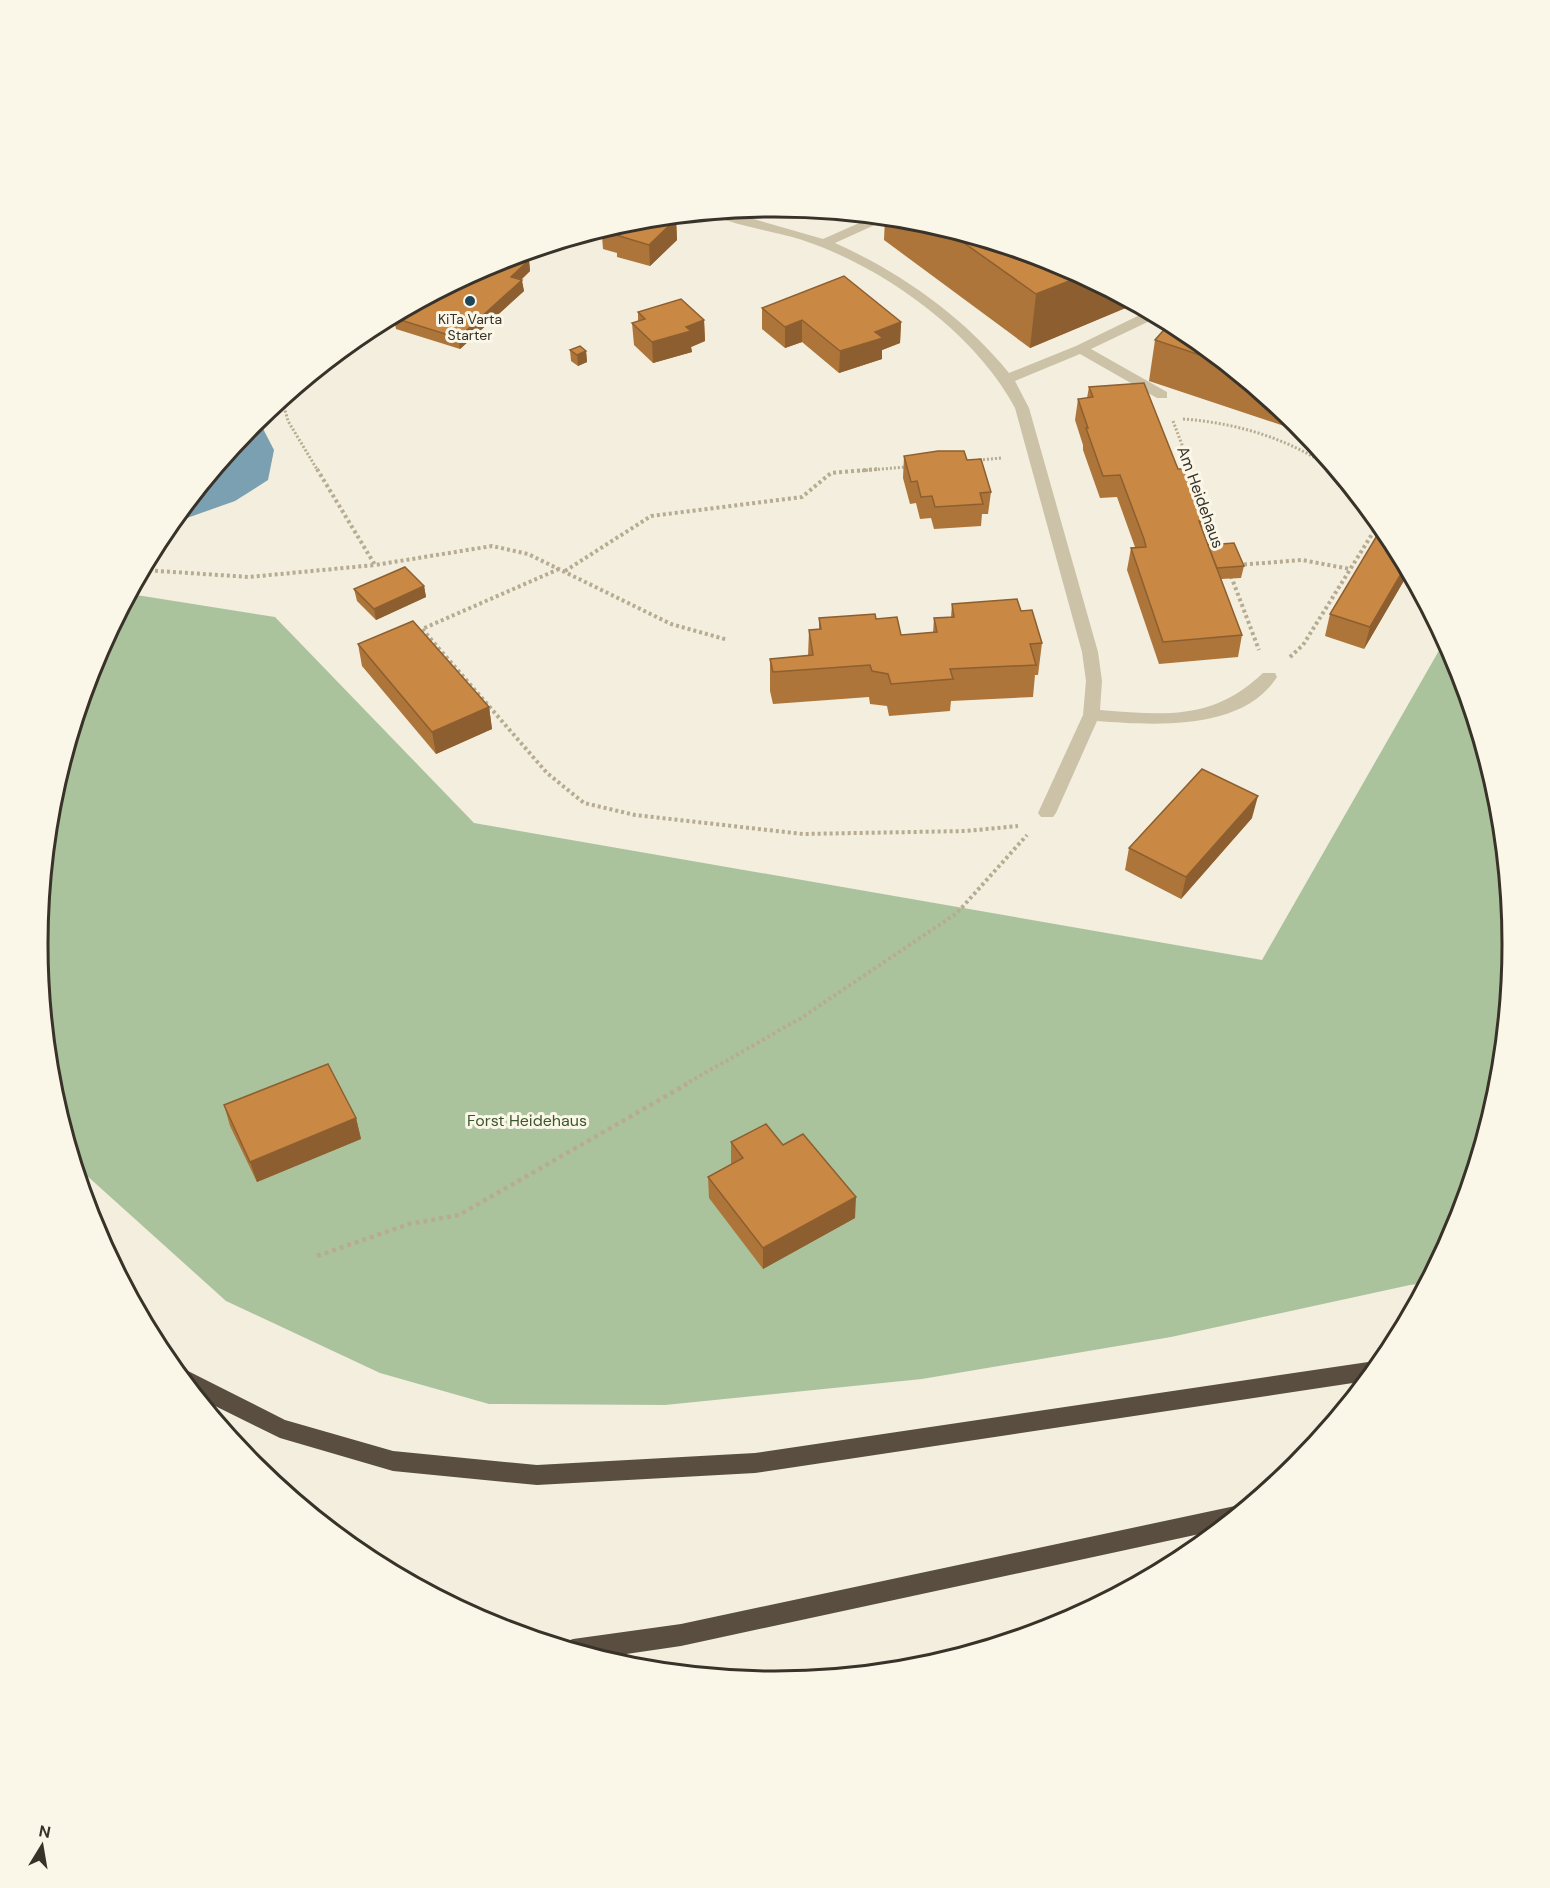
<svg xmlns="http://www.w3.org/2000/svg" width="1550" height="1888" viewBox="0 0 1550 1888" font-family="'DM Sans',sans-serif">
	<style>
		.green { fill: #abc39c }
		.water { fill: #7ba0b1 }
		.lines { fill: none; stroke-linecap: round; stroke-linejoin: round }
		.path-far2 { stroke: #b7ac92; stroke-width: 3; stroke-dasharray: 2 2; stroke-linecap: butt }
		.path-far1 { stroke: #b7ac92; stroke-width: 4; stroke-dasharray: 3 3; stroke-linecap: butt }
		.path { stroke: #b7ac92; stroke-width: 4.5; stroke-dasharray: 4 4; stroke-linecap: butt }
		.lane { fill: #ccc2a8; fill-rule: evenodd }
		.highway { fill: #594e3f; fill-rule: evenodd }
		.wall { fill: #ad753a }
		.shaded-wall { fill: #8d5f30 }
		.building { fill: #c98844; stroke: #8d5f30; stroke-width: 1.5 }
		.poi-dot { fill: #1d465b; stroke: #faf7e9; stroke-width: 2 }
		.labels { text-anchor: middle; stroke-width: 6; stroke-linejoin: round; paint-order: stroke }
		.far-poi-label { font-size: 14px; fill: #383228; stroke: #faf7e9 }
		.street-label { font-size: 16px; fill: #383228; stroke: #faf7e9 }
		.park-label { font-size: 16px; fill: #3b572b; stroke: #faf7e9 }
		.rim { fill: none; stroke: #383228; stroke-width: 3 }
	</style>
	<rect width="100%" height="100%" fill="#f3eedd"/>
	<path class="green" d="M130 594 275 617 474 823 1262 960 1445 640 1456 662 1498 800 1512 944 1498 1088 1456 1227 1426 1283 1410 1285 1171 1337 922 1379 665 1405 489 1404 380 1373 226 1301 75 1165 52 1088 38 944 52 800 94 661Z"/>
	<path class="water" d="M258 419 274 450 268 480 235 501 170 524Z"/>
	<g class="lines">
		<g class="path-far2">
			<path d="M282 399 288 421 318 471"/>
			<path d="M1183 419C1238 423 1290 439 1336 471"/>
			<path d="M1173 421 1192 471"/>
			<path d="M979 460 1002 458"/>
			<path d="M858 471 906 467"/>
		</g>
		<g class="path-far1">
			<path d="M317 469 375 565 492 546 528 554 671 624 728 640"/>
			<path d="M1191 469 1220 546"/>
			<path d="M1334 469 1336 471"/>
			<path d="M1238 565 1302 560 1350 569"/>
			<path d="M559 569 422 629 547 773 584 803 635 815 803 834 966 831 1018 826"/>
			<path d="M143 570 249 577 375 565"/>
			<path d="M565 571 651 516 802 497 831 473 877 469"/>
			<path d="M1231 576 1259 650"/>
			<path d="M1290 657 1303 645 1379 523"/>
			<path d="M684 1085 801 1018 957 913 1027 835"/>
		</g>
		<path class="path" d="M317 1256 409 1224 459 1215 687 1084"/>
		<path class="lane" d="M726 211 823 239 875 216 890 218 835 243C900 272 964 317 1009 373L1076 346 1148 311 1158 317 1091 349 1167 392V398H1157L1080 354 1015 381 1029 408 1098 652 1102 681 1100 710C1164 715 1213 721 1263 673H1275L1277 677C1242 732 1152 725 1097 721L1056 813 1053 817H1041L1038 813 1083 715 1086 681 1082 652 1015 408C976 334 885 268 805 241 782 233 726 224 709 213Z"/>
		<g class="highway">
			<path d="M1375 1361 1381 1363 1366 1381 755 1473 537 1485 393 1471 280 1438 197 1397 176 1371 181 1369 188 1371 285 1420 393 1451 537 1465 755 1453Z"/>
			<path d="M1235 1506 1243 1509 1218 1530 681 1646 599 1658 563 1647 565 1642 573 1639 681 1624Z"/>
		</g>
	</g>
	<g class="wall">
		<path d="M885 217 919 221 1058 263 1135 304 1030 348 884 240Z"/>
		<path d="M672 218 676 219 677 240 650 266 617 257V253L603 249 602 236 591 233 631 221Z"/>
		<path d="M529 260 530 271 521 280 524 291 460 349 396 329 394 318Z"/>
		<path d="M762 308 901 322 900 343 882 350V359L839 373 802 342 785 348 762 329Z"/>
		<path d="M638 312 704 320 705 341 691 347 692 352 653 363 634 345 632 323 638 321Z"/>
		<path d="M1185 331 1297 423 1305 433 1149 381 1155 340Z"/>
		<path d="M570 350 586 351 587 362 578 366 571 361Z"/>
		<path d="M1089 387 1178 469 1204 521 1202 530 1208 545 1244 566 1241 578 1221 579 1242 635 1238 657 1159 664 1127 570 1131 548 1135 547 1117 497 1100 498 1083 450V445L1075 420 1078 399 1087 398Z"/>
		<path d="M904 456 967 460 991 492 988 514H982L981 526 934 529 931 518 920 519 916 503 910 504 903 478Z"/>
		<path d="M1409 572 1364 649 1325 636 1330 614Z"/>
		<path d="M424 586 426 597 376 620 357 601 354 589Z"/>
		<path d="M952 604 1021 611 1042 643 1038 675H1035L1033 697 951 701 950 711 889 716 887 706 870 704 869 697 773 704 770 691V659L808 656 809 630H819V618L876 619 901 635 933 633 934 618 951 617Z"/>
		<path d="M358 644 489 707 492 729 436 754 362 666Z"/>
		<path d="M1252 818 1181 899 1125 870 1129 848Z"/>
		<path d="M224 1105 356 1118 361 1139 257 1182 230 1126Z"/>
		<path d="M731 1142 783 1145 855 1218 763 1269 709 1198 708 1177 732 1164 731 1163Z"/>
	</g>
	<g class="shaded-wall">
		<path d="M665 217H672V223L676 219 677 240 650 266 649 245Z"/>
		<path d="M529 260 530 271 512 288 511 277Z"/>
		<path d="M1082 276 1135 304 1030 348 1036 294Z"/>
		<path d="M522 280 524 291 460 349 458 338Z"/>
		<path d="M704 320 705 341 691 347 692 352 653 363 652 342 686 327Z"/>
		<path d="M802 320V342L785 348V327Z"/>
		<path d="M901 322 900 343 882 350V359L839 373 840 351 875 332Z"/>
		<path d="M586 351 587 362 578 366 577 355Z"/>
		<path d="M1405 567 1409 572 1364 649 1370 627Z"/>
		<path d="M424 586 426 597 376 620 374 609Z"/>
		<path d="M489 707 492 729 436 754 432 732Z"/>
		<path d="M1258 796 1252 818 1181 899 1186 877Z"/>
		<path d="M356 1118 361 1139 257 1182 250 1162Z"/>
		<path d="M856 1197 855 1218 763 1269V1248Z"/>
	</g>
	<g class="building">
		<path d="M669 217 676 219 649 245 616 235 619 233 605 229 631 221Z"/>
		<path d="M943 228 1058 263 1082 276 1036 294Z"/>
		<path d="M514 256 529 260 511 277 522 280 458 338 394 318 401 311 493 263Z"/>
		<path d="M844 276 901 322 875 332 883 338 840 351 802 320 785 327 762 308Z"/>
		<path d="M681 299 704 320 686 327 691 331 652 342 632 323 645 319 638 312Z"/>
		<path d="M1170 323 1185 331 1224 363 1155 340Z"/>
		<path d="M580 346 586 351 577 355 570 350Z"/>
		<path d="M1144 383 1178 469H1183L1204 521H1199L1242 635 1163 642 1131 548 1146 547 1144 539 1120 475 1103 476 1086 428H1088L1078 399 1093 397 1089 387Z"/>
		<path d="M938 451H964L967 460 981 459 991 492 980 493 983 504 935 507 932 496 921 497 917 481 911 482 904 456Z"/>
		<path d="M1382 527 1388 535 1405 567 1370 627 1330 614Z"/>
		<path d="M1234 543 1244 566 1217 568 1208 545Z"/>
		<path d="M405 567 424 586 374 609 354 589Z"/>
		<path d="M1017 599 1021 611 1032 610 1042 643 1030 644 1036 665 950 669 953 679 891 684 888 674 872 671 870 665 773 672 770 659 813 655 809 630 821 629 819 618 875 614 876 619 897 617 901 635 937 632 934 618 954 617 952 604Z"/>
		<path d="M413 621 489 707 432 732 358 644Z"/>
		<path d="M1202 769 1258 796 1186 877 1129 848Z"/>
		<path d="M328 1064 356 1118 250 1162 224 1105Z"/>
		<path d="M766 1124 783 1145 803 1134 856 1197 763 1248 708 1177 743 1158 731 1142Z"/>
	</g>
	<circle class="poi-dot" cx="470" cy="301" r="6"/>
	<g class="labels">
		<g class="far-poi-label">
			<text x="470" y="324">KiTa Varta<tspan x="470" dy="16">Starter</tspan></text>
		</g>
		<g class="street-label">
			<text transform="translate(1201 497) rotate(70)" y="6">Am Heidehaus</text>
		</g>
		<g class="park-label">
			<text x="527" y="1126">Forst Heidehaus</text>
		</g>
	</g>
	<path d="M0 0H1550V1888H0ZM48 944a727 727 0 1 1 1454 0a727 727 0 1 1-1454 0Z" fill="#faf7e9" fill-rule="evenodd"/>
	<path class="rim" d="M48 944a727 727 0 1 1 1454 0a727 727 0 1 1-1454 0Z"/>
	<g transform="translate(42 1846) rotate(11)" stroke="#faf7e9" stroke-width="4.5" paint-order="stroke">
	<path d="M0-4.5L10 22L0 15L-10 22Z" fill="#383228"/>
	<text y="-9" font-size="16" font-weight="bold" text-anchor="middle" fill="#383228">N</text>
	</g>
</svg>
